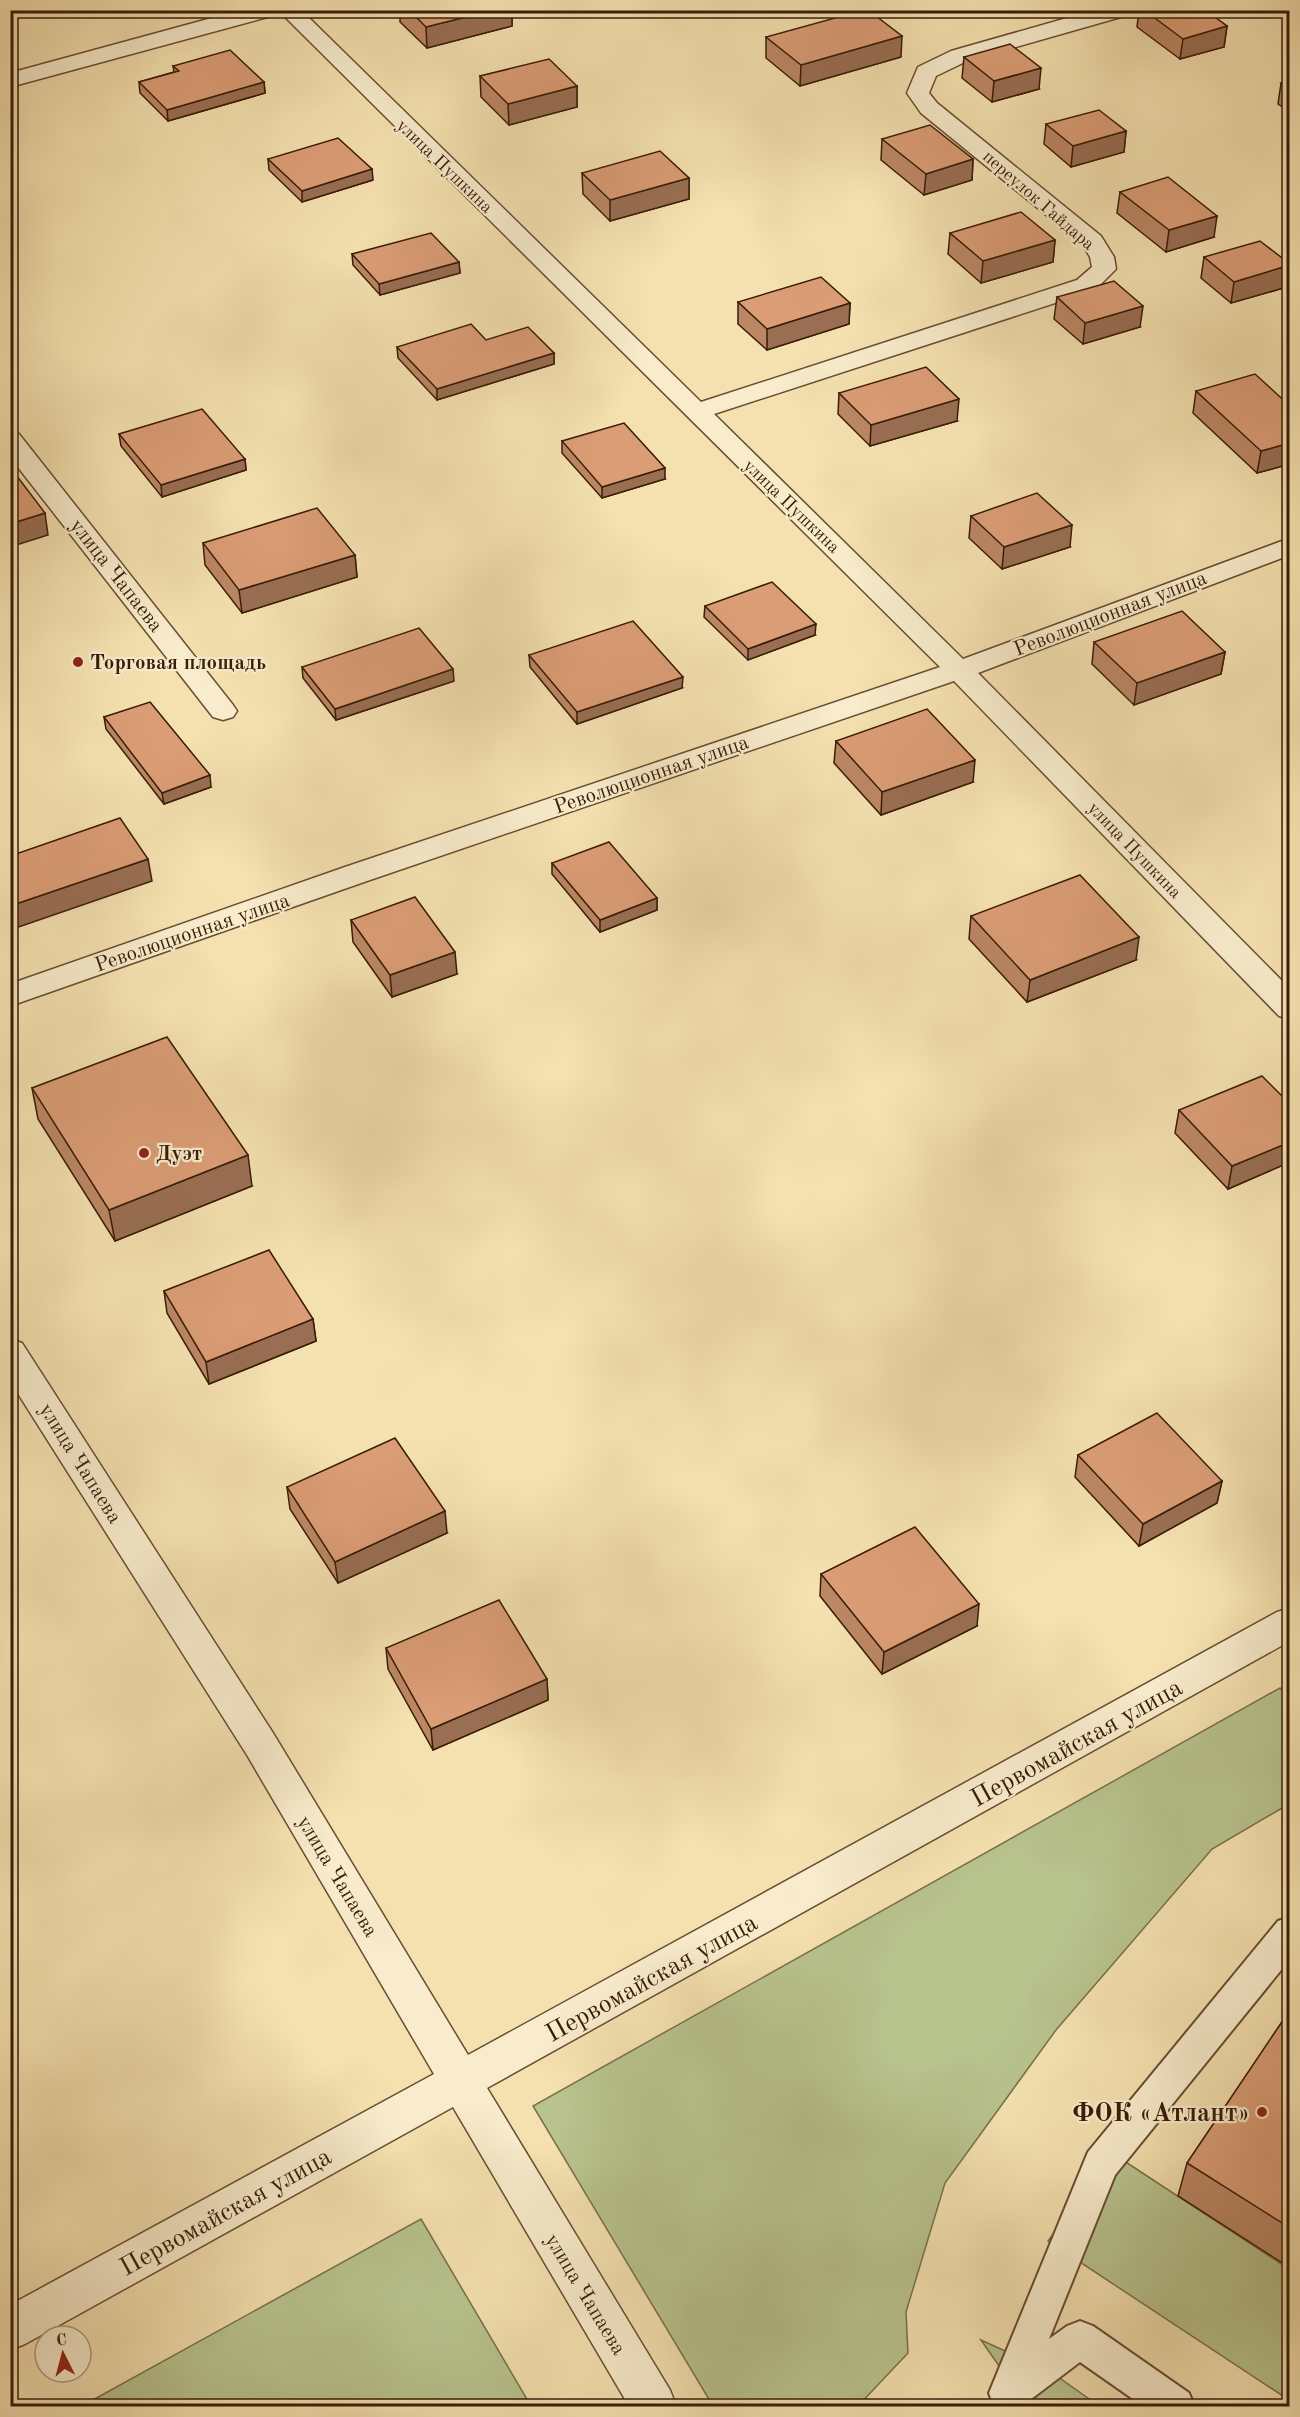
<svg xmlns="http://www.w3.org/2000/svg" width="1300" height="2417" viewBox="0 0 1300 2417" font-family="'Old Standard TT',serif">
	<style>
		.green { fill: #b8c38e; stroke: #78704a; stroke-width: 1.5 }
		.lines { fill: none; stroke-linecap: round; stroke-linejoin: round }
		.lane-casing { stroke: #684d31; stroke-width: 4 }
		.street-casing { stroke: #684d31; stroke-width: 3 }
		.lane { fill: #f8eccc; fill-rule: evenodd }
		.street { fill: #f8eccc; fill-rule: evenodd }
		.wall { fill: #bc8765; stroke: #391c07; stroke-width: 1.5 }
		.shaded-wall { fill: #996e53; stroke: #391c07; stroke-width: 1.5 }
		.building { fill: #db9d76; stroke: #391c07; stroke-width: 1.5 }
		.poi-dot { fill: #8f2418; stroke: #f8eccc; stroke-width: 2 }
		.labels { text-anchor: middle; stroke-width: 4.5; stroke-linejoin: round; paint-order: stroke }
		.far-street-label { font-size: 18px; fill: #391c07; stroke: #f8eccc }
		.street-label { font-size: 21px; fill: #391c07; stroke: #f8eccc }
		.poi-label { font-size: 21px; font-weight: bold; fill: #391c07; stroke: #f8eccc; text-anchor: start }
		.near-street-label { font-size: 26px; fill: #391c07; stroke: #f8eccc }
		.near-poi-label { font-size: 26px; font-weight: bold; fill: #391c07; stroke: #f8eccc; text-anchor: end }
	</style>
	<rect width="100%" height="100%" fill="#f5e1b0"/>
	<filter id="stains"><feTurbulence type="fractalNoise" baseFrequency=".00333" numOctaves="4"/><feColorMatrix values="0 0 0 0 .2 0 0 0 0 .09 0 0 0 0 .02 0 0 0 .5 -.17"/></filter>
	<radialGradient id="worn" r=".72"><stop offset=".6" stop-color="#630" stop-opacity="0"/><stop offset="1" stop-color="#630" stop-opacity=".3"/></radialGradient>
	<g class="green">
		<path d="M1280 1688 1289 1698V1804L1212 1849 1056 2030 945 2183 906 2312 908 2353 858 2406H713L533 2106Z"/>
		<path d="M1112 2153 1289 2269V2400L1048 2241Z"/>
		<path d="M421 2219 531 2406H82Z"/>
		<path d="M981 2340 1051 2372 1099 2406H1027Z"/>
	</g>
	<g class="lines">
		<g class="lane-casing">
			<path id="lane" d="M1290 1917V1959L1115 2175 1049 2339 1067 2326 1080 2321 1093 2326 1189 2393 1194 2406H1143L1080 2362 1022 2406H994L989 2393 1088 2152 1278 1921Z"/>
		</g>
		<g class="street-casing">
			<g id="street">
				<path d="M241 10H277L275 15 10 87V73Z"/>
				<path d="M278 10H301L701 402 1077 280 1092 267 1090 257 1083 245 921 113 907 93 918 67 951 51 1095 10H1130L1128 15 967 61 936 76 929 93 937 103 1101 236 1114 257 1116 269 1095 290 714 414 963 659 1290 538V555L978 673 1290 989V1019L1279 1016 954 681 367 881 10 1006V984L345 867 940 667Z"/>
				<path d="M10 431 19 434 233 705 237 711 233 717 223 720 213 717 10 457Z"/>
				<path d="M10 1339 22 1343 273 1733 468 2055 1277 1612 1290 1608V1641L487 2088 670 2390 676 2406H629L453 2107 25 2344 10 2350V2305L434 2074 247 1755 10 1381Z"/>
			</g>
		</g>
		<use href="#lane" class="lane"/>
		<use href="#street" class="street"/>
	</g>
	<g class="wall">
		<path d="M400 10H512V26L427 48 400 22Z"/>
		<path d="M1139 10H1205L1227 26 1224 47 1180 59 1137 27Z"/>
		<path d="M766 37 901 57 800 86 766 58Z"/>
		<path d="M964 57 1039 89 992 102 962 78Z"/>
		<path d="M173 66 264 82 265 93 168 121 140 93 139 82 174 72Z"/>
		<path d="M480 76 577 86V107L509 125 481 97Z"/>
		<path d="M1290 81V112L1278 104 1281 83Z"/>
		<path d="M1046 124 1126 131 1124 152 1071 167 1044 144Z"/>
		<path d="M882 139 973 159 972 180 924 195 881 160Z"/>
		<path d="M268 159 373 180 302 202 269 170Z"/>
		<path d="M582 173 689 178V199L610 221 583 194Z"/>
		<path d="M1120 192 1214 237 1166 252 1117 213Z"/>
		<path d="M950 233 1055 240 1053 262 981 283 948 254Z"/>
		<path d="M352 254 459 262 460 273 380 295 353 265Z"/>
		<path d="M1204 257 1290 264 1287 287 1231 303 1201 278Z"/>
		<path d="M1057 297 1140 327 1083 344 1054 319Z"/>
		<path d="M738 302 850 303 849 324 767 350 738 324Z"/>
		<path d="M486 340 554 353V364L437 400 398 358 397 347Z"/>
		<path d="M1196 391 1290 406V464L1257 473 1193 413Z"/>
		<path d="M839 393 957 421 870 446 838 414Z"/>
		<path d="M119 434 245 459 246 470 162 497 121 446Z"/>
		<path d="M562 441 665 479 602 498 562 453Z"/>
		<path d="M971 516 1070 547 1002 569 969 538Z"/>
		<path d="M203 543 355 555 357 577 242 613 205 565Z"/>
		<path d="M705 606 815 635 748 660 704 617Z"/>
		<path d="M1094 642 1225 652 1221 674 1134 705 1092 664Z"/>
		<path d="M529 655 682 688 577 724 530 667Z"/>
		<path d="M302 667 454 681 336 720 303 678Z"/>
		<path d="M104 717 211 787 164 804 106 729Z"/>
		<path d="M836 741 973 782 881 815 834 763Z"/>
		<path d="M552 863 657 898V910L600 932 552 874Z"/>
		<path d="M971 916 1136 960 1027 1002 969 939Z"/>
		<path d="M351 920 457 974 392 997 353 942Z"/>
		<path d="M32 1088 252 1186 115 1241 38 1119Z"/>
		<path d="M1290 1104V1162L1228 1189 1175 1133 1179 1110Z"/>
		<path d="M164 1291 313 1319 316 1341 209 1384 167 1313Z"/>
		<path d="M1078 1455 1222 1481 1217 1503 1139 1546 1075 1477Z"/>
		<path d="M287 1487 447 1533 338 1583 290 1509Z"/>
		<path d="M821 1574 977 1626 882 1674 820 1596Z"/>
		<path d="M386 1648 547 1679 548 1700 433 1750 388 1669Z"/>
		<path d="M1290 2010V2268L1178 2196 1187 2163Z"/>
	</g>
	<g class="shaded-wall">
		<path d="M494 10H512V26L427 48 426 27Z"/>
		<path d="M1227 26 1224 47 1180 59 1183 39Z"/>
		<path d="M902 36 901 57 800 86 801 65Z"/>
		<path d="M1041 68 1039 89 992 102 994 81Z"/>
		<path d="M264 82 265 93 168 121 167 110Z"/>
		<path d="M577 86V107L509 125 508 104Z"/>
		<path d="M1126 131 1124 152 1071 167 1073 146Z"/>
		<path d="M973 159 972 180 924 195 926 174Z"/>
		<path d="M372 169 373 180 302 202V191Z"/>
		<path d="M689 178V199L610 221V200Z"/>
		<path d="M1217 216 1214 237 1166 252 1169 230Z"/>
		<path d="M1055 240 1053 262 981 283 983 261Z"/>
		<path d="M459 262 460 273 380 295 379 284Z"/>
		<path d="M1290 265 1287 287 1231 303 1234 282Z"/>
		<path d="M850 303 849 324 767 350V329Z"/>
		<path d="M1143 306 1140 327 1083 344 1085 323Z"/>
		<path d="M554 353V364L437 400V389Z"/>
		<path d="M959 399 957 421 870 446 871 425Z"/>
		<path d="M1290 443V464L1257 473 1261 451Z"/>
		<path d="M245 459 246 470 162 497 161 485Z"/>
		<path d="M665 468V479L602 498V487Z"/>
		<path d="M45 513 48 535 10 547V524Z"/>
		<path d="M1072 525 1070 547 1002 569 1004 547Z"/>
		<path d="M355 555 357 577 242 613 239 590Z"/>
		<path d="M816 624 815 635 748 660V649Z"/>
		<path d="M1225 652 1221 674 1134 705 1137 683Z"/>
		<path d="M453 669 454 681 336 720 335 709Z"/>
		<path d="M683 677 682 688 577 724V712Z"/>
		<path d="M975 760 973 782 881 815 882 792Z"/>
		<path d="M210 775 211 787 164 804 162 793Z"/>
		<path d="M148 859 152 881 10 930V906Z"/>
		<path d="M657 898V910L600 932V920Z"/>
		<path d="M1139 937 1136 960 1027 1002 1030 980Z"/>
		<path d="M455 952 457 974 392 997 390 975Z"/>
		<path d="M1290 1142V1162L1228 1189 1232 1166Z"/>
		<path d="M248 1155 252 1186 115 1241 109 1210Z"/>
		<path d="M313 1319 316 1341 209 1384 206 1362Z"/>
		<path d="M1222 1481 1217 1503 1139 1546 1143 1524Z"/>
		<path d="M445 1511 447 1533 338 1583 335 1562Z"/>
		<path d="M979 1604 977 1626 882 1674 884 1652Z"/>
		<path d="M547 1679 548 1700 433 1750 431 1729Z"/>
	</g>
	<g class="building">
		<path d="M409 10H494L426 27Z"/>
		<path d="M864 10H868L902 36 801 65 766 37Z"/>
		<path d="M1144 10H1205L1227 26 1183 39Z"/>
		<path d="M1010 44 1041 68 994 81 964 57Z"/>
		<path d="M230 50 264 82 167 110 139 82 179 71 173 66Z"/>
		<path d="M549 59 577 86 508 104 480 76Z"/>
		<path d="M1290 81V89L1281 83Z"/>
		<path d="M1099 110 1126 131 1073 146 1046 124Z"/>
		<path d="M930 125 973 159 926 174 882 139Z"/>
		<path d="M338 138 372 169 302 191 268 159Z"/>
		<path d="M660 151 689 178 610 200 582 173Z"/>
		<path d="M1168 177 1217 216 1169 230 1120 192Z"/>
		<path d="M1021 212 1055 240 983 261 950 233Z"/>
		<path d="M431 233 459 262 379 284 352 254Z"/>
		<path d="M1260 241 1290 264V265L1234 282 1204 257Z"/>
		<path d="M821 277 850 303 767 329 738 302Z"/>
		<path d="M1114 281 1143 306 1085 323 1057 297Z"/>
		<path d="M471 324 486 340 528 327 554 353 437 389 397 347Z"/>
		<path d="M926 367 959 399 871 425 839 393Z"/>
		<path d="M1255 374 1290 406V443L1261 451 1196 391Z"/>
		<path d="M202 409 245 459 161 485 119 434Z"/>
		<path d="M624 423 665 468 602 487 562 441Z"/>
		<path d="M10 467 45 513 10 524Z"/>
		<path d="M1037 493 1072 525 1004 547 971 516Z"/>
		<path d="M317 508 355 555 239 590 203 543Z"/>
		<path d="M772 582 816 624 748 649 705 606Z"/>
		<path d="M1182 611 1225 652 1137 683 1094 642Z"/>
		<path d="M633 621 683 677 577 712 529 655Z"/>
		<path d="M419 628 453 669 335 709 302 667Z"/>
		<path d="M150 702 210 775 162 793 104 717Z"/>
		<path d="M927 709 975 760 882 792 836 741Z"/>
		<path d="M120 818 148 859 10 906V856Z"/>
		<path d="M609 842 657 898 600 920 552 863Z"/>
		<path d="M1080 875 1139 937 1030 980 971 916Z"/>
		<path d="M415 897 455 952 390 975 351 920Z"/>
		<path d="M167 1037 248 1155 109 1210 32 1088Z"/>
		<path d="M1262 1076 1290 1104V1142L1232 1166 1179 1110Z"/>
		<path d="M269 1250 313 1319 206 1362 164 1291Z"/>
		<path d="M1157 1413 1222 1481 1143 1524 1078 1455Z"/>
		<path d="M395 1438 445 1511 335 1562 287 1487Z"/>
		<path d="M915 1527 979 1604 884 1652 821 1574Z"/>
		<path d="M499 1600 547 1679 431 1729 386 1648Z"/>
		<path d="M1290 2010V2228L1187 2163Z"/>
	</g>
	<g class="poi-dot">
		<circle cx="78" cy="662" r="6"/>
		<circle cx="144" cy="1153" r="6"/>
		<circle cx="1262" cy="2112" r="6"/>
	</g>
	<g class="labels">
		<g class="far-street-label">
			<text transform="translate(445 166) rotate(44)" y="6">улица Пушкина</text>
			<text transform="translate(1039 200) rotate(41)" y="6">переулок Гайдара</text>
			<text transform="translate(792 506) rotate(44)" y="6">улица Пушкина</text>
			<text transform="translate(1135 850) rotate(46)" y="6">улица Пушкина</text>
		</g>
		<g class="street-label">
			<text transform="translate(117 575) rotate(52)" y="7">улица Чапаева</text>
			<text transform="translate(1110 613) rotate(-21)" y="7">Революционная улица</text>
			<text transform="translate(651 774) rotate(-19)" y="7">Революционная улица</text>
			<text transform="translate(192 932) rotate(-19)" y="7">Революционная улица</text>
			<text transform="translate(81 1463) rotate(58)" y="7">улица Чапаева</text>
			<text transform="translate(338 1876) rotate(59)" y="7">улица Чапаева</text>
			<text transform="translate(586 2294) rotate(59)" y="7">улица Чапаева</text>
		</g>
		<g class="poi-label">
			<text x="90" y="669">Торговая площадь</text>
			<text x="156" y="1160">Дуэт</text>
		</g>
		<g class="near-street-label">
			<text transform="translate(1076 1742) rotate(-29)" y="9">Первомайская улица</text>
			<text transform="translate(651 1977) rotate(-29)" y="9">Первомайская улица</text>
			<text transform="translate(225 2211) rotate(-29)" y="9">Первомайская улица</text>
		</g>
		<g class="near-poi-label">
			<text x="1250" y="2121">ФОК «Атлант»</text>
		</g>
	</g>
	<rect width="1300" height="2417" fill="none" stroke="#f5e1b0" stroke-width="36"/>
	<rect x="12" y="12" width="1276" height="2393" fill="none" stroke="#391c07" stroke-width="3"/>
	<rect x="18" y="18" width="1264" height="2381" fill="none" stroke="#391c07" stroke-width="1.5"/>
	<g transform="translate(63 2354) rotate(354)"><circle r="28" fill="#f8eccc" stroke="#ac997d" stroke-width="1.5"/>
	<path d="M0-4.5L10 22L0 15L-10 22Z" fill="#8f2418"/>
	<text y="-9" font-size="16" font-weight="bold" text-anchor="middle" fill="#391c07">С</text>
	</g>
	<rect width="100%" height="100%" filter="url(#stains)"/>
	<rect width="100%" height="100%" fill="url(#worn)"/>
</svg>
